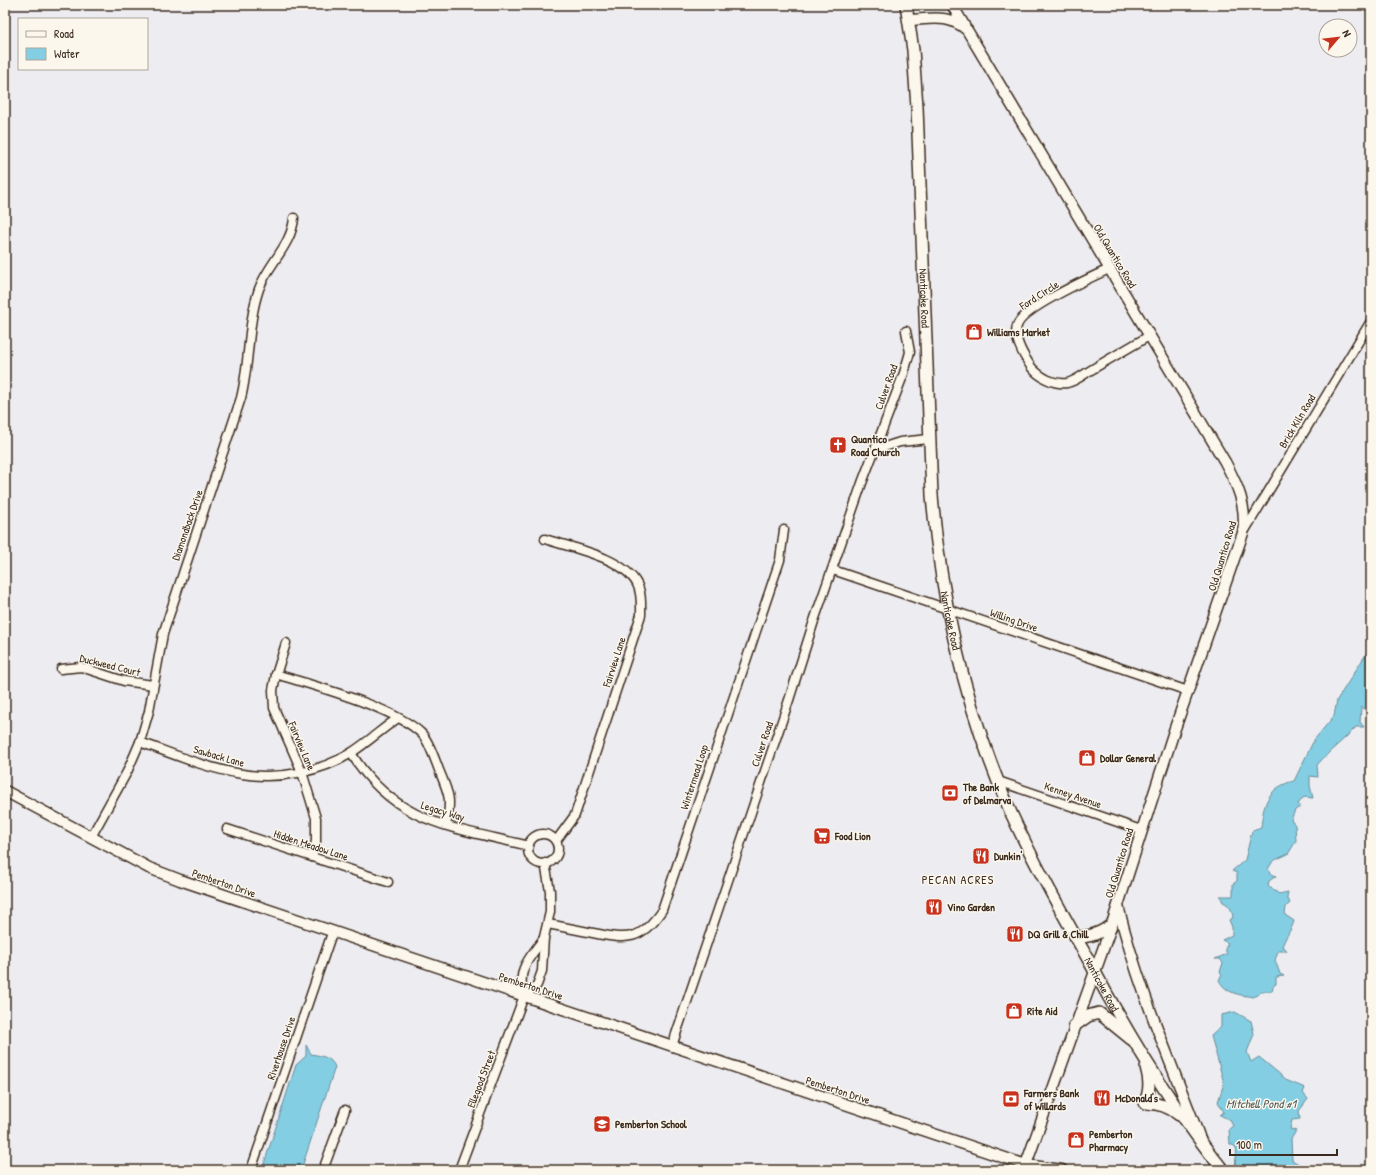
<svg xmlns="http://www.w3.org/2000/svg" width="1376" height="1175" viewBox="0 0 1376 1175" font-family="'Patrick Hand',sans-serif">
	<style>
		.water { fill: #84cee4; stroke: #678c95 }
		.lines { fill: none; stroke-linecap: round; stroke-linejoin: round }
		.minor-casing { stroke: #3b2a1e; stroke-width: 11 }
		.tertiary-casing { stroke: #3b2a1e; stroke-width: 13 }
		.secondary-casing { stroke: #3b2a1e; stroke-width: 14 }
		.minor { stroke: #fbf7ec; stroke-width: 8 }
		.tertiary { stroke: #fbf7ec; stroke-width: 10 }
		.secondary { stroke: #fbf7ec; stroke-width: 11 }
		.labels { text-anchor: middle; stroke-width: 3; stroke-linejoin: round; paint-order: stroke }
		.street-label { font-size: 11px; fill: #3b2a1e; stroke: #fbf7ec }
		.poi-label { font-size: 11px; font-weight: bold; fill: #3b2a1e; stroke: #fbf7ec; text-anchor: start }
		.neighbourhood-label { font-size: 12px; letter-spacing: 1px; fill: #3b2a1e; stroke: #fbf7ec }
		.water-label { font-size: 12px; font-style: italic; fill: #515b59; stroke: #fbf7ec }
	</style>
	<rect width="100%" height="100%" fill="#edecf1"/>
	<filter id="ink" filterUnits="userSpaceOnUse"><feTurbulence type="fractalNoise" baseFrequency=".025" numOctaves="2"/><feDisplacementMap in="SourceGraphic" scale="8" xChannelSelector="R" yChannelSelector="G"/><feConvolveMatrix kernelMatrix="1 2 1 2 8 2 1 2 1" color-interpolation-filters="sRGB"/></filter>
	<g filter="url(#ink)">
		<g class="water">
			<path d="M1368 651 1371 652 1370 713 1361 707 1360 722 1364 727H1356C1343 741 1330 750 1317 765L1318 777 1310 776V786L1313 798 1304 797 1298 804 1300 807 1295 810 1291 820 1295 825 1296 841 1288 854 1273 861 1268 869 1270 874 1276 876 1269 881 1268 886 1279 894 1288 892 1287 897 1290 903 1286 907 1285 915 1294 921C1291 931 1284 939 1282 947L1285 948 1287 951H1278L1275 960 1280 974 1284 976 1276 977V984L1273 986 1272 991H1262L1254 997C1240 995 1226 994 1219 980L1222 974 1220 972 1223 963 1220 959H1215L1227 954 1225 949 1228 943 1222 940 1232 935V927L1229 920 1233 918C1232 910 1230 905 1223 902L1220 896H1233V884L1237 881V873L1232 871 1245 860 1252 831 1261 828C1263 804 1268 787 1294 781L1314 740 1334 716 1337 700Z"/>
			<path d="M1235 1012 1251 1021 1254 1034 1247 1052 1251 1062 1259 1057 1288 1081 1305 1088 1303 1093 1308 1099 1299 1111 1300 1119 1292 1120 1290 1129 1296 1131 1291 1139 1292 1160 1307 1169 1318 1170H1237C1233 1162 1238 1156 1236 1147L1230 1144 1229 1129 1233 1126 1230 1120 1220 1115 1224 1112 1218 1102 1224 1083 1211 1036 1221 1027V1015Z"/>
			<path d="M306 1045 311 1054C322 1056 331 1057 335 1067L301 1170H262L296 1065 306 1056Z"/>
		</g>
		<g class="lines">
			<g class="minor-casing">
				<g id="minor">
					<path d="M1109 269C1090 278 1022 308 1017 326 1013 339 1025 358 1032 368 1040 377 1054 385 1067 383 1076 381 1084 374 1091 370 1111 358 1130 347 1149 336"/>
					<path d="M875 450 900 442 929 439"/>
					<path d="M1244 532 1371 321"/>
					<path d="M545 539C572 548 623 557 637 584 642 593 641 605 641 615L575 815 556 841"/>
					<path d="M833 570 1188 691"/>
					<path d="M286 643 276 675 273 690 274 708 302 772 316 818V841L312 857"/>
					<path d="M61 669 81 667 124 681 153 685"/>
					<path d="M276 674C314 686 395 707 422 734 429 741 435 760 439 770 449 794 452 799 446 825"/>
					<path d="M140 742C173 754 208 769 242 774 278 780 321 772 351 753 368 742 382 729 398 718"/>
					<path d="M351 753C396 825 453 827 529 846"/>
					<path d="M998 781 1141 830"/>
					<path d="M227 829 388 882"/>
					<circle cx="543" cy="849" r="15"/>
					<path d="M91 837 127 772 140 742 149 711 163 634 241 398C250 362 247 324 259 289 268 264 292 245 294 218"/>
					<path d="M548 924C563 927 578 930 593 933 628 940 641 941 662 910L780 560 784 530"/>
					<path d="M524 996C516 969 529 959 544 938"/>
					<path d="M672 1046 789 700 814 621 862 483 904 373 910 352 906 331"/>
					<path d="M251 1170 332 933"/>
					<path d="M323 1170 345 1110"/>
					<path d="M459 1170 524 996 537 985 542 971 544 937 550 912V891L545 863"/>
				</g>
			</g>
			<g class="tertiary-casing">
				<g id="tertiary">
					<path d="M952 5 964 25"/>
					<path d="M909 20C932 19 949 14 967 30L1225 462C1238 486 1247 506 1243 533L1174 731 1112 924 1024 1170"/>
					<path d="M5 791 149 868 180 880 1026 1165 1062 1170"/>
					<path d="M1118 906C1137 985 1170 1060 1199 1136"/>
				</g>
			</g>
			<g class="secondary-casing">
				<g id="secondary">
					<path id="s1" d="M906 5 913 50 917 107 932 495C941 605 967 712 1011 813 1034 863 1061 911 1088 959 1127 1033 1170 1105 1223 1170"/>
					<path d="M1076 938C1090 936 1101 934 1112 924"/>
					<path d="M1074 1026 1088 1016 1099 1013 1131 1039"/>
					<path d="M1146 1067C1150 1081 1150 1090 1145 1103 1157 1103 1170 1107 1179 1115"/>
				</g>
			</g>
			<use href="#minor" class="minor"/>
			<use href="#tertiary" class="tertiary"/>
			<use href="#secondary" class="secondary"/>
		</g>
	</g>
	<defs>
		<g id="shop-square" transform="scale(0.9)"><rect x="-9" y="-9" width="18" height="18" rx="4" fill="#c8321e" stroke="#fbf7ec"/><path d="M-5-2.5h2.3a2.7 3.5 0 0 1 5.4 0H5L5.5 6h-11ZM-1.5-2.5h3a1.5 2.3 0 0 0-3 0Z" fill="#fff"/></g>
		<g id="church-square" transform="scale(0.9)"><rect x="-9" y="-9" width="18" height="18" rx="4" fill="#c8321e" stroke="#fbf7ec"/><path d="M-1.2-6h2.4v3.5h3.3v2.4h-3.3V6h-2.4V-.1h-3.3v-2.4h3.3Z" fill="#fff"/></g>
		<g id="bank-square" transform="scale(0.9)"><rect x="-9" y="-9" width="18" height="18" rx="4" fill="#c8321e" stroke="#fbf7ec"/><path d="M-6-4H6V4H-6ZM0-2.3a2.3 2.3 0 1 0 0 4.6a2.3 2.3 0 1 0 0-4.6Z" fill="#fff"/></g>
		<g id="supermarket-square" transform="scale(0.9)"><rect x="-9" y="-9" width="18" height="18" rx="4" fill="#c8321e" stroke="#fbf7ec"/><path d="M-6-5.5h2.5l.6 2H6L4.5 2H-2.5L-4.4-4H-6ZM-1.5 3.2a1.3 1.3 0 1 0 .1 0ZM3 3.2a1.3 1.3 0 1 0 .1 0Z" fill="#fff"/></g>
		<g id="restaurant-square" transform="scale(0.9)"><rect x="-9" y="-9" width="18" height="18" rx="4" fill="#c8321e" stroke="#fbf7ec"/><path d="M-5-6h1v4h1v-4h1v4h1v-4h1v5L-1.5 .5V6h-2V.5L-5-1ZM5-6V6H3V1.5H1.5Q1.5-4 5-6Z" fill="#fff"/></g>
		<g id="school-square" transform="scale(0.9)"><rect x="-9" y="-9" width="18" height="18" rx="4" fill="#c8321e" stroke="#fbf7ec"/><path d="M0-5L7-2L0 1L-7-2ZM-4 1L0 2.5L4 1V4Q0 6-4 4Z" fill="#fff"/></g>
	</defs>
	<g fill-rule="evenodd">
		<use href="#shop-square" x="974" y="332"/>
		<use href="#church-square" x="838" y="445"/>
		<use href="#shop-square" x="1087" y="758"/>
		<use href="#bank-square" x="950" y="793"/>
		<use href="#supermarket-square" x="822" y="836"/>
		<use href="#restaurant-square" x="981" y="856"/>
		<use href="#restaurant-square" x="934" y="907"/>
		<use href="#restaurant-square" x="1015" y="934"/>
		<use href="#shop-square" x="1014" y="1011"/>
		<use href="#restaurant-square" x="1102" y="1098"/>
		<use href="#bank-square" x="1011" y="1099"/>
		<use href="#school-square" x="602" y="1124"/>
		<use href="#shop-square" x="1076" y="1140"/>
	</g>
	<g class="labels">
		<g class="street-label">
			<text transform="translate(1115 256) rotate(59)" y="4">Old Quantico Road</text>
			<text transform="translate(1039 295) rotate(-33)" y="4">Ford Circle</text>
			<text dy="4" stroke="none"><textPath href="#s1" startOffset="294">Nanticoke Road</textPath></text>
			<text transform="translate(886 387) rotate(-70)" y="4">Culver Road</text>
			<text transform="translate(1297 421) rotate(-59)" y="4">Brick Kiln Road</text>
			<text transform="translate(187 525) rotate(-71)" y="4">Diamondback Drive</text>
			<text transform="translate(1222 556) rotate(-73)" y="4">Old Quantico Road</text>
			<text transform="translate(1014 620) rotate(19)" y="4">Willing Drive</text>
			<text dy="4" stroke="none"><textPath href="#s1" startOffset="618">Nanticoke Road</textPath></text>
			<text transform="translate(614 662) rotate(-72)" y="4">Fairview Lane</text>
			<text transform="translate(110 665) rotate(14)" y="4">Duckweed Court</text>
			<text transform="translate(762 744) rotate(-71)" y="4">Culver Road</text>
			<text transform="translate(302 746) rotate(67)" y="4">Fairview Lane</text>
			<text transform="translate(219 756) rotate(16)" y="4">Sawback Lane</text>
			<text transform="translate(694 777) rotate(-72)" y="4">Wintermead Loop</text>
			<text transform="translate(1073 795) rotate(19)" y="4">Kenney Avenue</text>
			<text transform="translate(443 811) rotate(17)" y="4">Legacy Way</text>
			<text transform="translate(311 845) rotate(18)" y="4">Hidden Meadow Lane</text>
			<text transform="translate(1119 863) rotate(-73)" y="4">Old Quantico Road</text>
			<text transform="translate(224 883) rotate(19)" y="4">Pemberton Drive</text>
			<text dy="4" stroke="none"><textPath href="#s1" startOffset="1014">Nanticoke Road</textPath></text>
			<text transform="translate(531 986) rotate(18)" y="4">Pemberton Drive</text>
			<text transform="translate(281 1048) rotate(-71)" y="4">Riverhouse Drive</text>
			<text transform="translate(481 1079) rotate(-69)" y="4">Ellegood Street</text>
			<text transform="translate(838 1090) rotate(18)" y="4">Pemberton Drive</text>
		</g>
		<g class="poi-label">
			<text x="987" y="336">Williams Market</text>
			<text x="851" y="443">Quantico<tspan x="851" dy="13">Road Church</tspan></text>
			<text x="1100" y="762">Dollar General</text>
			<text x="963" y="791">The Bank<tspan x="963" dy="13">of Delmarva</tspan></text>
			<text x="835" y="840">Food Lion</text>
			<text x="994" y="860">Dunkin'</text>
			<text x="947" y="911">Vino Garden</text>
			<text x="1028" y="938">DQ Grill &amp; Chill</text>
			<text x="1027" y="1015">Rite Aid</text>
			<text x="1024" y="1097">Farmers Bank<tspan x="1024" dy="13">of Willards</tspan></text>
			<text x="1115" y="1102">McDonald's</text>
			<text x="615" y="1128">Pemberton School</text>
			<text x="1089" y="1138">Pemberton<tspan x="1089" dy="13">Pharmacy</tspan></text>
		</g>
		<g class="neighbourhood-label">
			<text x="958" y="884">PECAN ACRES</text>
		</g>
		<g class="water-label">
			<text x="1261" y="1108">Mitchell Pond #1</text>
		</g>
	</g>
	<rect width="1376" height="1175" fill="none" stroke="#fbf7ec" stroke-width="20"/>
	<rect x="10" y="10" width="1356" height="1155" fill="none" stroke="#3b2a1e" stroke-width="1.5" filter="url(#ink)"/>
	<rect x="18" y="18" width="130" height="52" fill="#fbf7ec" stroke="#aea59a"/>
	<rect x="26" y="31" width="20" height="6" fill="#fbf7ec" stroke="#aea59a"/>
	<text x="54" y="38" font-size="12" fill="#3b2a1e">Road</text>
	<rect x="26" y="48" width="20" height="12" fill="#84cee4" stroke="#aea59a"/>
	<text x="54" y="58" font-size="12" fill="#3b2a1e">Water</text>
	<g transform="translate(1338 38) rotate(62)"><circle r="19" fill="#fbf7ec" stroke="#aea59a"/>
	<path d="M0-3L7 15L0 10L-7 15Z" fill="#c8321e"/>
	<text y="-6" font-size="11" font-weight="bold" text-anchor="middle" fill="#3b2a1e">N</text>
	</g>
	<path d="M1230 1149v6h107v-6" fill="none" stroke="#3b2a1e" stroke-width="2"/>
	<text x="1236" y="1149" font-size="12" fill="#3b2a1e" stroke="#fbf7ec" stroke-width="3" paint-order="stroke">100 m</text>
</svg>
